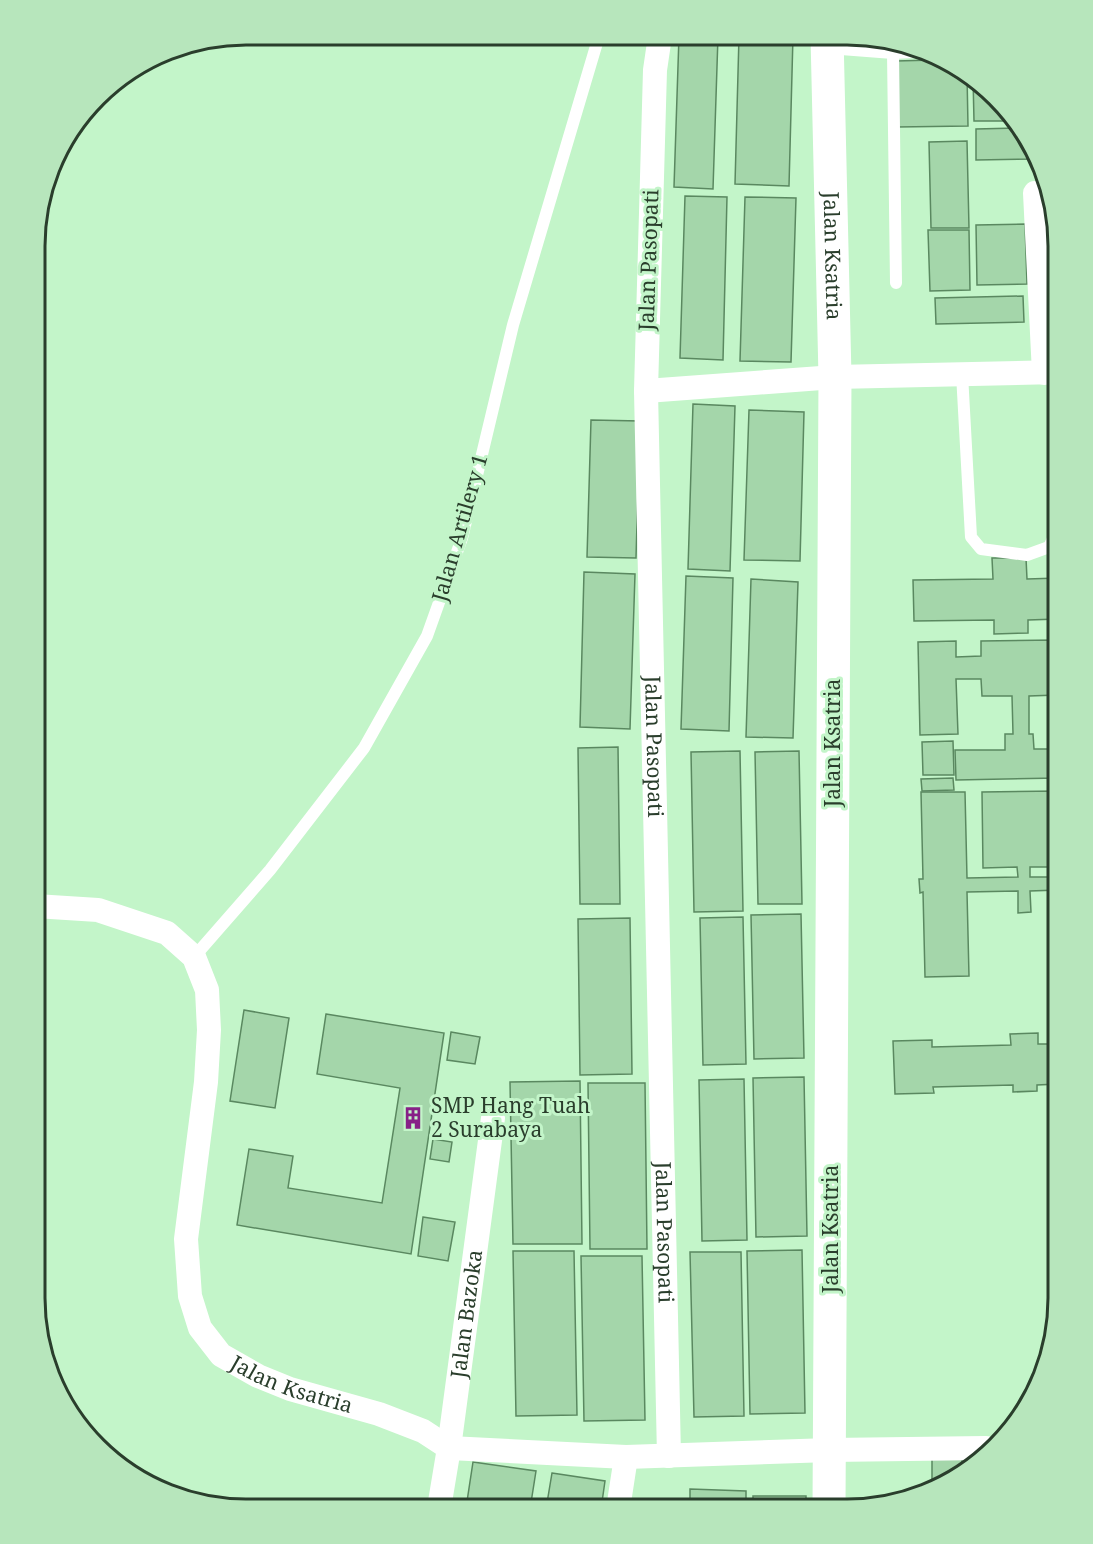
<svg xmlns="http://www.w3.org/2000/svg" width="1093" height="1544" viewBox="0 0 1093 1544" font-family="'Noto Serif',serif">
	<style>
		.building { fill: #a4d6aa; stroke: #5a8860; stroke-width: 1.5 }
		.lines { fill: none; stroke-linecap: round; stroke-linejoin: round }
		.lane { stroke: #fff; stroke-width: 12 }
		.street { stroke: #fff; stroke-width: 24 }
		.secondary { stroke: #fff; stroke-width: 33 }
		.labels { text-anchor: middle; stroke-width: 6; stroke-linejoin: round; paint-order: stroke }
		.street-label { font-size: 21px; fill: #2a3e2c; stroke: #c3f5c9 }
		.poi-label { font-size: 21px; fill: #2a3e2c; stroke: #c3f5c9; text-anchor: start }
		.rim { fill: none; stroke: #2a3e2c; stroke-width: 3 }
	</style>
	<rect width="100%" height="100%" fill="#c3f5c9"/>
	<g class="building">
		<path d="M679 36H718L713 189 674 187Z"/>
		<path d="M739 36H793L789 186 735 184Z"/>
		<path d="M934 60 967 74 968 126 897 127 896 61Z"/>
		<path d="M973 77 976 78 1011 121H974Z"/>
		<path d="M1017 128 1034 149V159L976 160V129Z"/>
		<path d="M967 141 969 228H931L929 142Z"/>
		<path d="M685 196 727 197 723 360 680 358Z"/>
		<path d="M745 197 796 198 791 362 740 361Z"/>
		<path d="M1025 224 1027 284 977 285 976 225Z"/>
		<path d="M928 230H969L970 290 930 291Z"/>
		<path d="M1023 296 1024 322 936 324 935 298Z"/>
		<path d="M693 404 735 406 730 571 688 569Z"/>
		<path d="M749 410 804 412 800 561 744 560Z"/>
		<path d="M591 420 640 421 636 558 587 557Z"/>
		<path d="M992 558H1026L1027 579 1058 578V619L1028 620V633L994 634V620L914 621 913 580 993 579Z"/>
		<path d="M584 572 635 574 630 729 580 727Z"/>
		<path d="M686 576 733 578 729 731 681 729Z"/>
		<path d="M751 579 798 582 793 738 746 737Z"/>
		<path d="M1056 640 1057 659H1058L1057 695 1029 696V734H1033L1034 749H1058V778L956 780 955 750H1005V734H1013L1012 696H982L981 679H956L958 734 920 735 918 642 956 641V657L981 656V641Z"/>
		<path d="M953 741 954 775H923L922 742Z"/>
		<path d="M618 747 620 904H580L578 748Z"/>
		<path d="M740 751 743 911 694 912 691 752Z"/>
		<path d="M799 751 802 904H758L755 752Z"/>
		<path d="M953 778 954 790 922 791 921 779Z"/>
		<path d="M1058 791V867H1030V877H1058V890L1030 891 1031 912 1018 913V891L967 892 969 976 925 977 923 892 920 893 919 879H923L921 792H965L967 878 1018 877 1017 867 983 868 982 792Z"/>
		<path d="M801 914 804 1058 754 1059 751 915Z"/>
		<path d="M743 917 746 1064 703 1065 700 918Z"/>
		<path d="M630 918 632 1074 580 1075 578 919Z"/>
		<path d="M244 1010 289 1018 275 1108 230 1101Z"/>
		<path d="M326 1014 444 1033 411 1254 237 1225 249 1149 293 1156 288 1188 382 1203 400 1088 317 1074Z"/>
		<path d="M451 1032 480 1037 475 1064 447 1060Z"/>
		<path d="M1038 1033V1044H1058V1084L1037 1085V1091L1013 1092V1085L933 1087 934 1093 895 1094 893 1041 932 1040V1047L1011 1045 1010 1034Z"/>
		<path d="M804 1077 807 1236 756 1237 753 1078Z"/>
		<path d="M744 1079 747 1240 702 1241 699 1080Z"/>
		<path d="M580 1081 582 1244H513L510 1082Z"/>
		<path d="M588 1083H645L647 1249H590Z"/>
		<path d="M433 1139 452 1142 449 1162 430 1159Z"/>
		<path d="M423 1217 455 1222 448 1261 418 1256Z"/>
		<path d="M802 1250 805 1413 750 1414 747 1251Z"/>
		<path d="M513 1251H574L577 1415 516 1416Z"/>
		<path d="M690 1252H741L744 1416 694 1417Z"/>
		<path d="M581 1256H642L645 1420 584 1421Z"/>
		<path d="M932 1449 962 1450V1469L940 1488 932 1490Z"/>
		<path d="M473 1462 536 1471 530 1509 466 1508Z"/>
		<path d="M552 1473 605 1481 601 1509H546Z"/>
		<path d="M690 1489 746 1491V1509H690Z"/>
		<rect x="753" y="1496" width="53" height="13"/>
	</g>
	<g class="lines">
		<g class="lane">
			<path d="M828 48 893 53 914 52"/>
			<path d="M893 53 896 283"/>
			<path d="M962 374 971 537 981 549 1027 555 1049 547 1058 528"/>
			<path d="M194 957 270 870 364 748 427 636 462 538 513 325 599 36"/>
		</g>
		<g class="street">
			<path id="s1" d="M660 36 655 70 646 391 669 1456"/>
			<path d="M1035 193 1044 373"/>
			<path d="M646 391 835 377 1058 372"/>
			<path id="s2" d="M35 906 98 910 167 933 194 957 207 990 209 1030 206 1082 186 1239 190 1296 200 1328 221 1355 258 1376 290 1389 379 1414 423 1431 449 1448 626 1457 830 1450 986 1448"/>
			<path id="s3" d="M439 1508 449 1448 493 1118"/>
			<path d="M618 1509 626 1457"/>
		</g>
		<path class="secondary" id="s4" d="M827 36 835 377 829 1509"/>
	</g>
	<defs>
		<g id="building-bare" transform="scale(1.8)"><path d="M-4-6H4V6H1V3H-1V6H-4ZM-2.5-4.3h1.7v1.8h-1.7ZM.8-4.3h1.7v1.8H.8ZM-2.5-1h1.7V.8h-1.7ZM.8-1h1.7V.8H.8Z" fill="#872087" stroke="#c3f5c9" stroke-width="2.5" paint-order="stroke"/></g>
	</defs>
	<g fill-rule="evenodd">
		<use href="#building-bare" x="413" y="1118"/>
	</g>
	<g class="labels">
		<g class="street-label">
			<text dy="7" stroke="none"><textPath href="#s4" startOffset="220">Jalan Ksatria</textPath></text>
			<text transform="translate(649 260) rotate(-88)" y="7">Jalan Pasopati</text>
			<text transform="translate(460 528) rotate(-74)" y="7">Jalan Artilery 1</text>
			<text transform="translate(833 743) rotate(-90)" y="7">Jalan Ksatria</text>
			<text dy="7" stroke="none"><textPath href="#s1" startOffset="711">Jalan Pasopati</textPath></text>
			<text transform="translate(831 1229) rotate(-90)" y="7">Jalan Ksatria</text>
			<text dy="7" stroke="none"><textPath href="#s1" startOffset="1197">Jalan Pasopati</textPath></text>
			<text dy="7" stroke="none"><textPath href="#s3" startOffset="196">Jalan Bazoka</textPath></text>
			<text dy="7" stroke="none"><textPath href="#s2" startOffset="660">Jalan Ksatria</textPath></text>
		</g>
		<g class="poi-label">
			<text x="431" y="1113">SMP Hang Tuah<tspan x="431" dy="24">2 Surabaya</tspan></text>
		</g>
	</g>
	<path d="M0 0H1093V1544H0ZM246 45H847A201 201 0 0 1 1048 246V1298A201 201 0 0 1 847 1499H246A201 201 0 0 1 45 1298V246A201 201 0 0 1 246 45Z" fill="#b7e6bc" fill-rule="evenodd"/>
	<path class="rim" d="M246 45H847A201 201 0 0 1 1048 246V1298A201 201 0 0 1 847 1499H246A201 201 0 0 1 45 1298V246A201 201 0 0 1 246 45Z"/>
</svg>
